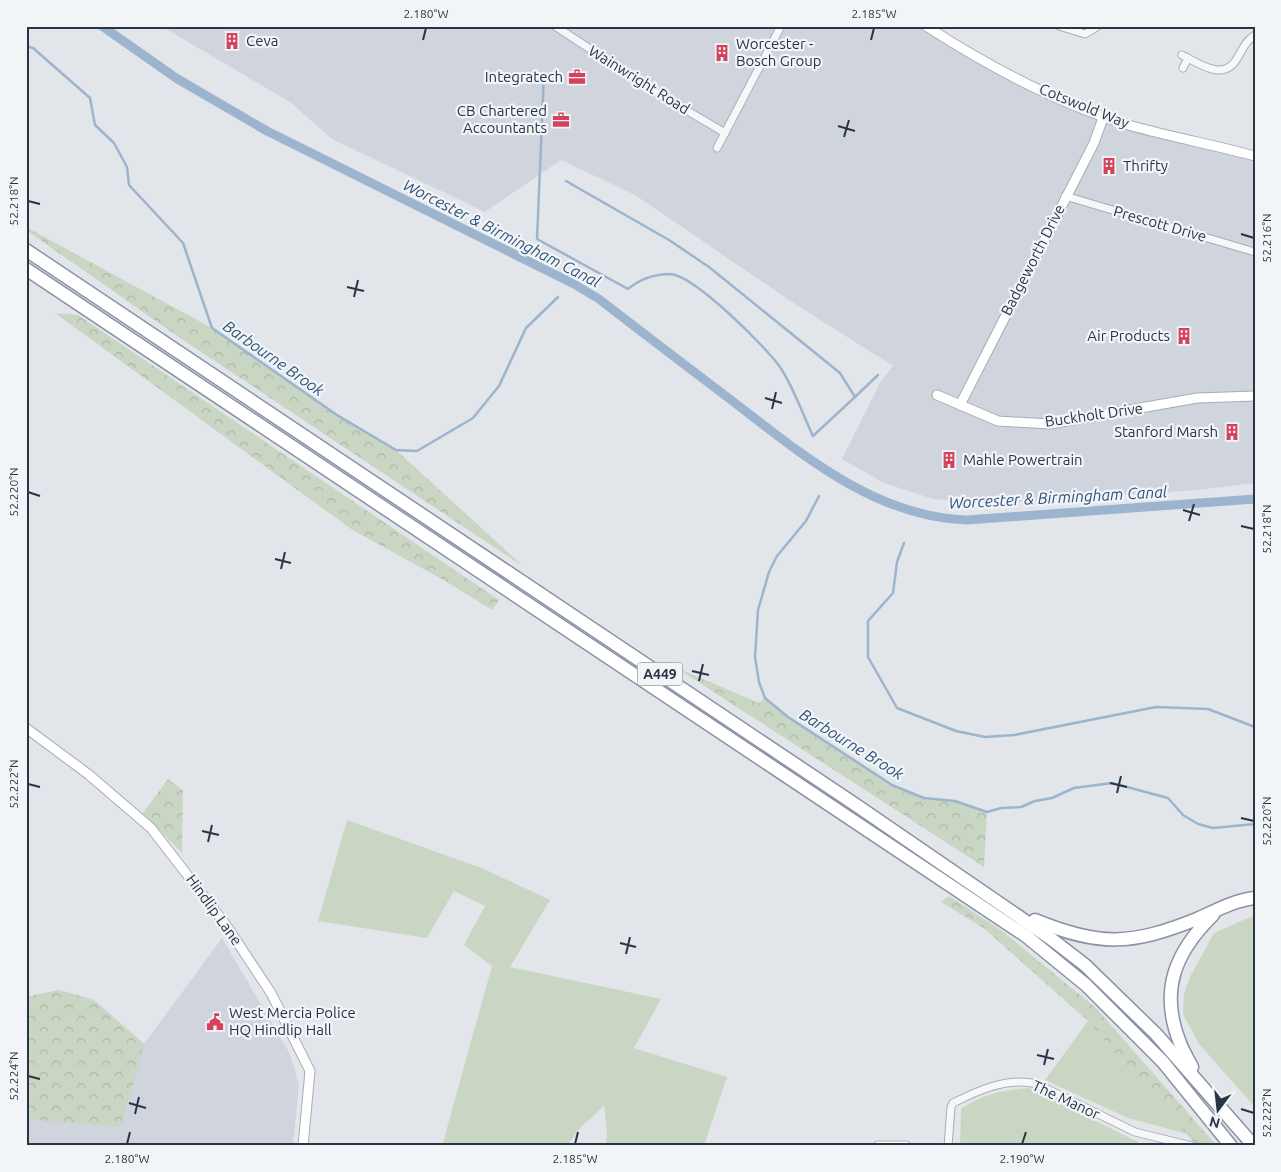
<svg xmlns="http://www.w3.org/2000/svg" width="1281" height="1172" viewBox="0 0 1281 1172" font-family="Ubuntu,sans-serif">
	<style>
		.built { fill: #d0d5dd }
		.green { fill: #c8d6c3 }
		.forest { fill: url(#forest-crowns) }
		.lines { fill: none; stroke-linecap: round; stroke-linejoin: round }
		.stream { stroke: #9cb4cd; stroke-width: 2.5 }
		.canal { stroke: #9cb4cd; stroke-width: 9 }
		.street-casing { stroke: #a7adb6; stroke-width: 9 }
		.secondary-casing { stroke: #a7adb6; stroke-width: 11 }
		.highway-casing { stroke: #8993a3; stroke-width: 15 }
		.street { stroke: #f5f7f9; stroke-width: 7 }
		.secondary { stroke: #fff; stroke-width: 9 }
		.highway { stroke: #fff; stroke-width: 12 }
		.ticks { fill: none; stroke: #293444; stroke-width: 2 }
		.labels { text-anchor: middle; stroke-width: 4.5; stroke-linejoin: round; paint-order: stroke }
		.shield { fill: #f2f5f8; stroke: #656e7a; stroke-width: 1 }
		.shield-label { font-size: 14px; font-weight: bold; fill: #293444 }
		.poi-label { font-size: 15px; fill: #293444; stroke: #f2f5f8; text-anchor: start }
		.street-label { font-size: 15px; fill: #293444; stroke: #f2f5f8 }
		.water-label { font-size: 16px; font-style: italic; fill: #31537b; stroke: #f2f5f8 }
		.neatline { fill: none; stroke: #293444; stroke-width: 2 }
		.ticks-label { font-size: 12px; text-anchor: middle; fill: #293444 }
	</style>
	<defs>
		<pattern id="forest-crowns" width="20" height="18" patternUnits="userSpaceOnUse" patternTransform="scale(1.25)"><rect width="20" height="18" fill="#c8d6c3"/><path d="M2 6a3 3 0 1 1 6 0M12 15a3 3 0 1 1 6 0" fill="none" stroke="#acb8a9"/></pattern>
	</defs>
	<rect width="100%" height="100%" fill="#e2e6eb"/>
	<g class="built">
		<path d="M161 26H917L980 65 1078 112 1125 129 1255 161V483L1197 490 1045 501 982 503 933 499 884 483 842 459 881 381 893 366 792 302 635 195 561 160 485 212 332 139 290 102Z"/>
		<path d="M222 938 290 1054 299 1085 293 1146H26V997L59 990 94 1000 144 1044Z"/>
	</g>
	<g class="green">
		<path d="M347 820 484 869 550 900 510 967 661 999 634 1048 727 1077 704 1146H606L607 1133 604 1106 579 1129 567 1146H442L492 966 464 945 485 906 454 891 427 938 318 921Z"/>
		<path d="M1255 915V1107L1199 1044 1183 1014 1184 993 1190 977 1214 933Z"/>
		<path d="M1088 1021 1187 1134 1128 1118 1045 1080Z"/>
		<path d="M1029 1088 1138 1142 1136 1146H960L961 1109C981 1095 1004 1090 1029 1088Z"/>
	</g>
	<g class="forest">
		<path d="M26 227 212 328 337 415 396 450 524 567 183 340 26 230Z"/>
		<path d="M55 313 78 315 499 600 492 610 447 582 351 529Z"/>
		<path d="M675 667 759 703 765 698 788 717 892 785 924 798 955 801 987 812 984 867Z"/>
		<path d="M168 779 183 790 182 853 143 813Z"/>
		<path d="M949 896 1002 931 1096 1008 1217 1146H1197L1088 1021 985 929 941 902Z"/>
		<path d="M59 990 94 1000 144 1044 121 1127 26 1119V997Z"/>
	</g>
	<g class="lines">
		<g class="stream">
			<path d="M26 46 33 48 90 98 95 125 114 143 127 167 129 185 183 243 212 328 337 415 396 450 417 451 473 418 499 386 526 328 558 297"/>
			<path d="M544 73 537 239 628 289C639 280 654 274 670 274 694 275 765 346 780 367 793 386 803 415 813 436L855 397 840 373 709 267 669 240 566 181"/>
			<path d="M855 397 878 375"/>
			<path d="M819 496 806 521 777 556 769 572 758 610 755 657 759 682 765 698 788 717 892 785 924 798 955 801 987 812 1001 808 1021 807 1035 801 1052 798 1074 788 1112 783 1168 798 1183 815 1198 824 1213 828 1255 824"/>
			<path d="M904 543 897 562 893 593 868 621V657L897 708 956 731 985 737 1014 735 1156 707 1208 709 1255 727"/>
		</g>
		<path class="canal" d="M102 26 176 78 267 131 574 284 599 299C644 334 689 368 735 403 804 456 876 517 967 520L1255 499"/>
		<g class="street-casing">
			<g id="street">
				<path d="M555 26 654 91 725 133"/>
				<path d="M1059 26 1085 34 1098 26"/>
				<path d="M1182 55C1201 65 1225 82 1238 57 1243 48 1246 41 1255 35"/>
				<path d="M1183 68 1188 58"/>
				<path d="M717 148 781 26"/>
				<path d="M1065 196 1255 252"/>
				<path d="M948 1146 951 1107 953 1103C979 1090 1007 1077 1037 1084L1135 1132 1192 1146"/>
			</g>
		</g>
		<g class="secondary-casing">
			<g id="secondary">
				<path d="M926 26C988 66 1061 105 1132 126 1172 137 1214 145 1255 156"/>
				<path d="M937 395 998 421 1050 424 1197 398 1255 396"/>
				<path d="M960 405 1094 143 1104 115"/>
				<path d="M26 728 88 774 151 828 226 925 271 993 310 1071 303 1146"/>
				<path d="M878 1146H906"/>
			</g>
		</g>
		<g class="highway-casing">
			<g id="highway">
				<path d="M26 250 856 805 1050 938 1085 965 1156 1034 1254 1146"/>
				<path d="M26 269 1026 936 1086 985 1163 1062 1231 1146"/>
				<path d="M1035 920C1100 947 1132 945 1197 919 1215 911 1235 900 1255 898"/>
				<path d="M1192 1067C1188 1059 1183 1051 1180 1043 1159 991 1175 952 1213 915"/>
			</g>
		</g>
		<use href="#street" class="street"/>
		<use href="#secondary" class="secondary"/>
		<use href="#highway" class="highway"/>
	</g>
	<path class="ticks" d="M423 40 426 28M871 40 874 28M838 126 855 131M844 137 849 120M28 201 40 204M1241 234 1254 238M347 287 364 291M354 297 358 280M765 398 782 403M772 409 776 392M28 492 40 496M1183 510 1200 515M1189 521 1194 504M1241 526 1254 529M275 559 291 563M281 569 285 552M692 671 709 675M699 681 703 664M1110 783 1127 787M28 784 40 787M1117 793 1121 776M1241 818 1254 821M202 831 219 835M208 842 212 825M620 943 636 947M626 954 630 937M1037 1055 1054 1059M1044 1065 1048 1049M28 1076 40 1079M129 1103 146 1108M1241 1109 1254 1113M135 1114 139 1097M127 1144 130 1132M575 1144 578 1132M1022 1144 1026 1132"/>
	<defs>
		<g id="building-bare" transform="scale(1.35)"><path d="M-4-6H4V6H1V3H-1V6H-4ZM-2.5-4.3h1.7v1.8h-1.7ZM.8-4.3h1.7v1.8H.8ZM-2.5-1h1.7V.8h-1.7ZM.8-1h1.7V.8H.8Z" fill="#d5425b" stroke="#f2f5f8" stroke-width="2.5" paint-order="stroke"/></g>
		<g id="office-bare" transform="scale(1.35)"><path d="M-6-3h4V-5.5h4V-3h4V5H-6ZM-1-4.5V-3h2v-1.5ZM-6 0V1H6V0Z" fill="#d5425b" stroke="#f2f5f8" stroke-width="2.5" paint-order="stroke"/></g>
		<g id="civic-bare" transform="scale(1.35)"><path d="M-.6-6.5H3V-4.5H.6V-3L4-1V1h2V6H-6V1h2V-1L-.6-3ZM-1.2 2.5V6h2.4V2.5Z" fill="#d5425b" stroke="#f2f5f8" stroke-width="2.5" paint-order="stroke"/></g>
	</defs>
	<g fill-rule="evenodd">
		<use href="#building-bare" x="232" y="41"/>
		<use href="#building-bare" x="722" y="53"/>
		<use href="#office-bare" x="577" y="77"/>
		<use href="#office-bare" x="561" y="120"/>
		<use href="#building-bare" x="1109" y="166"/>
		<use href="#building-bare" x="1184" y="336"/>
		<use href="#building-bare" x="1232" y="432"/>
		<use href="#building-bare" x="949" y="460"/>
		<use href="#civic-bare" x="215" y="1022"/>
	</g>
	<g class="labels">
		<rect class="shield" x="637.5" y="662.5" width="45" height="23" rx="4"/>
		<g class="shield-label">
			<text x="660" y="679">A449</text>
		</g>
		<g class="poi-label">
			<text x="246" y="46">Ceva</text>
			<text x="736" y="49">Worcester -<tspan x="736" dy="17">Bosch Group</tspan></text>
			<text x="563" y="82" text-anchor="end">Integratech</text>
			<text x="547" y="116" text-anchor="end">CB Chartered<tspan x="547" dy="17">Accountants</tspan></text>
			<text x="1123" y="171">Thrifty</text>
			<text x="1170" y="341" text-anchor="end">Air Products</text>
			<text x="1218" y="437" text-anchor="end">Stanford Marsh</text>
			<text x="963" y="465">Mahle Powertrain</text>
			<text x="229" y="1018">West Mercia Police<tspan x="229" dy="17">HQ Hindlip Hall</tspan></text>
		</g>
		<g class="street-label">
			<text transform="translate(639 80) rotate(32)" y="5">Wainwright Road</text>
			<text transform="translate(1084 106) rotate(22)" y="5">Cotswold Way</text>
			<text transform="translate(1160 224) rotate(16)" y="5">Prescott Drive</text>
			<text transform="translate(1033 260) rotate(-63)" y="5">Badgeworth Drive</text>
			<text transform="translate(1094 415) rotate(-8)" y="5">Buckholt Drive</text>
			<text transform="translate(214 910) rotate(54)" y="5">Hindlip Lane</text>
			<text transform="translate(1066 1100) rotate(25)" y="5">The Manor</text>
		</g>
		<g class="water-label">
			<text transform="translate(502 233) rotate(27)" y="6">Worcester &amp; Birmingham Canal</text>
			<text transform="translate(274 358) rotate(35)" y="6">Barbourne Brook</text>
			<text transform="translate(1058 497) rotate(-3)" y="6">Worcester &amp; Birmingham Canal</text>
			<text transform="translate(852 744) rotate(32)" y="6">Barbourne Brook</text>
		</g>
	</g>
	<rect width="1281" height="1172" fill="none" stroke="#f2f5f8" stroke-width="55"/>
	<g transform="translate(1218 1110) rotate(195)" stroke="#f2f5f8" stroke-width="4" paint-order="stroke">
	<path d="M0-4L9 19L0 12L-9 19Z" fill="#293444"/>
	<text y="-8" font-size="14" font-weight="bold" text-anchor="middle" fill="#293444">N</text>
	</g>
	<rect x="28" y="28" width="1226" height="1116" class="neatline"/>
	<g class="ticks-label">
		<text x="426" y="18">2.180°W</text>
		<text x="874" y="18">2.185°W</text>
		<text transform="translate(14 201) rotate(-90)" y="4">52.218°N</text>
		<text transform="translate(1267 238) rotate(-90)" y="4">52.216°N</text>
		<text transform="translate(14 492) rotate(-90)" y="4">52.220°N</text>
		<text transform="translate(1267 529) rotate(-90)" y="4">52.218°N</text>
		<text transform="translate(14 784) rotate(-90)" y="4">52.222°N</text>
		<text transform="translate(1267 821) rotate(-90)" y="4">52.220°N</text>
		<text transform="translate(14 1076) rotate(-90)" y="4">52.224°N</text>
		<text transform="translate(1267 1113) rotate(-90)" y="4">52.222°N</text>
		<text x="127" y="1163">2.180°W</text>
		<text x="575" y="1163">2.185°W</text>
		<text x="1022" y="1163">2.190°W</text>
	</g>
</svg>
